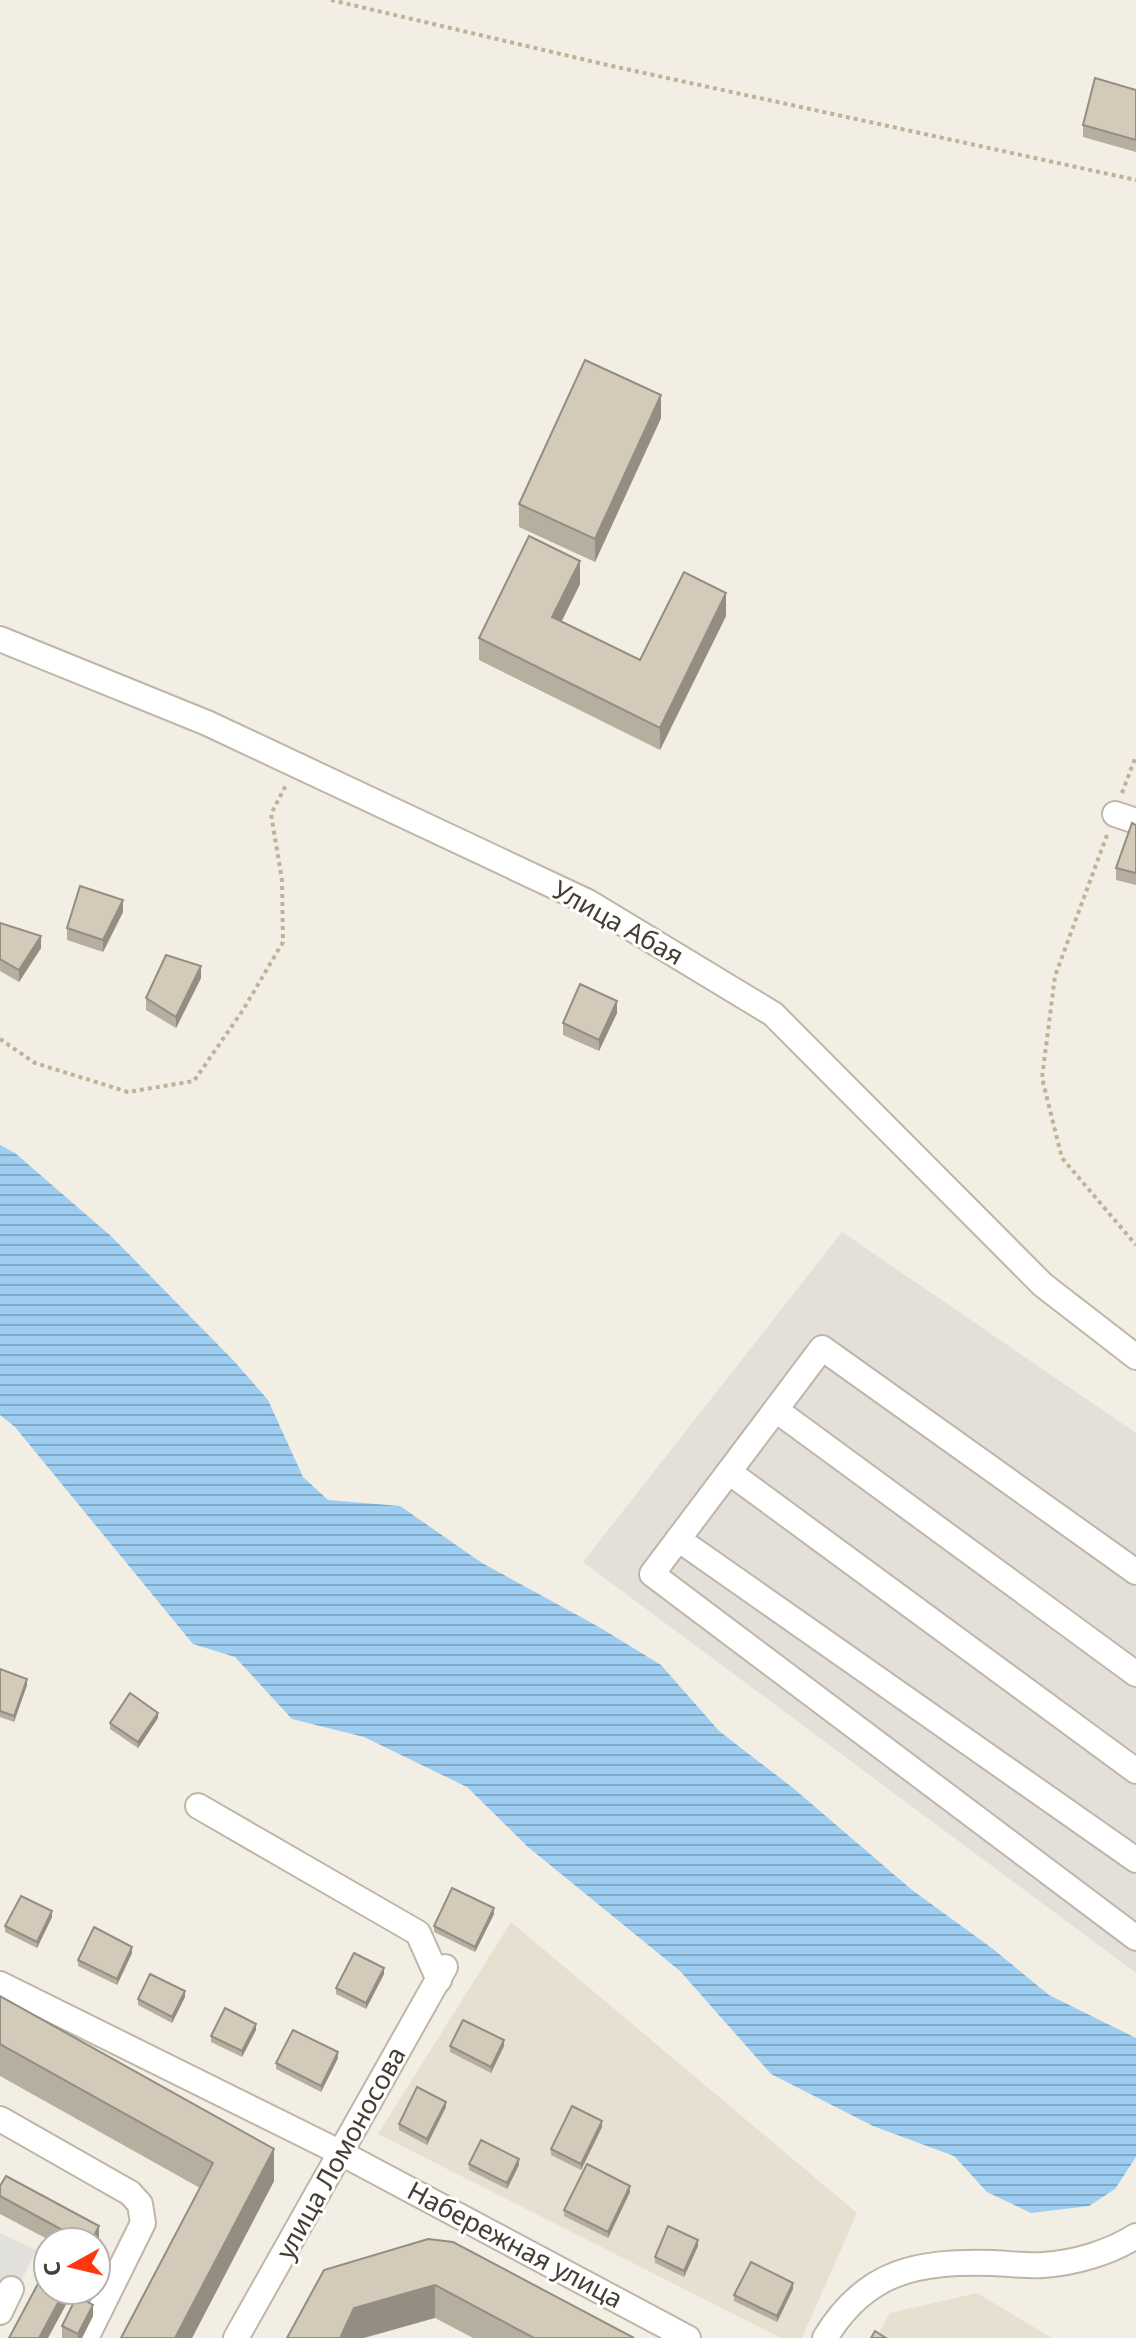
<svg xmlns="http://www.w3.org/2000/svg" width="1136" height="2338" viewBox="0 0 1136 2338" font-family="'Noto Sans',sans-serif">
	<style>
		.residential { fill: #e6e0d1 }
		.industrial { fill: #e4dfd9 }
		.parking { fill: #e2e0dc }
		.water { fill: url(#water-rules) }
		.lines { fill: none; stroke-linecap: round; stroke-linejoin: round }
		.minor-casing { stroke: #beb6a6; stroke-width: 28 }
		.path { stroke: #c0b297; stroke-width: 4; stroke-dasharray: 4 4; stroke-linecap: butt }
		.minor { stroke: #fff; stroke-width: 24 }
		.wall { fill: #b6ae9f }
		.shaded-wall { fill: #948d82 }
		.building { fill: #d4cab9; stroke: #948d82; stroke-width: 2 }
		.labels { text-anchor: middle; stroke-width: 6; stroke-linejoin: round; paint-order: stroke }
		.street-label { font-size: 26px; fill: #443e33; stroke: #fff }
	</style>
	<defs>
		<pattern id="water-rules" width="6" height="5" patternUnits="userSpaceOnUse" patternTransform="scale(2)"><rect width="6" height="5" fill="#9dcdf1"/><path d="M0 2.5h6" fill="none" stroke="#82a8c4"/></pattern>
	</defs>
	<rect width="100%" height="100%" fill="#f2eee3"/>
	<g class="residential">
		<path d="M511 1922 857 2213 802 2338H781L378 2134Z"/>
		<path d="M977 2293 1052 2338H876L890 2313Z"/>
	</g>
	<path class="industrial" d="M842 1232 1136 1433V1973L583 1562Z"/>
	<path class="parking" d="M0 2233 36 2250 0 2326Z"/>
	<path class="water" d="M0 1145 15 1153 112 1237 233 1360 268 1400 303 1477 328 1500 400 1506 482 1563 599 1627 661 1665 719 1731 793 1788 912 1890 993 1949 1049 1995 1136 2038V2157L1115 2189 1089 2206 1031 2213 987 2192 954 2156 873 2126 771 2074 680 1971 528 1847 467 1787 364 1737 292 1719 235 1657 193 1644 15 1427 0 1415Z"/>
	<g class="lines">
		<g class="minor-casing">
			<g id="minor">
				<path d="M0 639 207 723 588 902 773 1014 1043 1285 1136 1357"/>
				<path d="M1115 814 1136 821"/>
				<path d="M776 1410 1136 1674"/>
				<path d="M729 1472 1136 1771"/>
				<path d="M678 1539 1136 1860"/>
				<path d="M1136 1572 822 1348 652 1574 1136 1938"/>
				<path d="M198 1806 418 1933 439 1980"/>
				<path d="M0 1984 341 2153 688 2338"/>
				<path d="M0 2119 130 2193 140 2204 143 2223 86 2338"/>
				<path d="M0 2312 11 2289"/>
				<path d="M236 2338 445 1967"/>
				<path d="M825 2338C866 2270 918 2261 994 2263 1010 2264 1027 2266 1043 2265 1074 2263 1109 2253 1136 2236"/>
			</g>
		</g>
		<g class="path">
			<path d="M331 0 603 64 1136 180"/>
			<path d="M1122 793 1136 756"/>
			<path d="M1107 835 1055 976 1042 1078 1062 1158 1136 1245"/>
			<path d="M0 1039 35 1063 128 1092 194 1081 243 1010 283 942 282 880 271 814 286 785"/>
		</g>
		<use href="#minor" class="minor"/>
	</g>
	<g class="wall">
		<path d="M1136 90V152L1083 137V125Z"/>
		<path d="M661 418 595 562 519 527V504Z"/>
		<path d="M580 584 562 621 640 660 726 616 660 750 479 660V638Z"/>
		<path d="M1136 825V885L1116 880V868Z"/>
		<path d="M123 912 103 952 67 940V928Z"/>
		<path d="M0 923 41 948 19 982 0 971Z"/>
		<path d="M201 978 176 1028 146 1010V998Z"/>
		<path d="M617 1013 599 1051 563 1035V1023Z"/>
		<path d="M0 1669 27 1685 14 1722 0 1717Z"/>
		<path d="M158 1718 138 1748 110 1729V1723Z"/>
		<path d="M494 1914 475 1952 434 1932V1926Z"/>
		<path d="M52 1917 37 1948 5 1932V1926Z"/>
		<path d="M132 1953 117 1985 78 1966V1960Z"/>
		<path d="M384 1974 366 2009 336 1994V1988Z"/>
		<path d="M0 1996 274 2181 192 2338H121L200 2188 0 2076Z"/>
		<path d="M185 1997 172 2023 138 2005V1999Z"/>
		<path d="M256 2030 242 2057 211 2042V2036Z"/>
		<path d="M450 2046H504L491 2073 450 2052Z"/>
		<path d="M338 2058 321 2092 276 2069V2063Z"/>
		<path d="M446 2107 427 2145 399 2130V2124Z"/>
		<path d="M602 2127 581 2170 551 2155V2149Z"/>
		<path d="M469 2164 519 2165 507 2189 469 2170Z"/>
		<path d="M0 2186 99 2244 96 2242H53L0 2214Z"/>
		<path d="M630 2192 608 2238 564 2216V2210Z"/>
		<path d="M428 2239 634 2338H473L435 2318Z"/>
		<path d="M698 2246 684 2277 655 2263V2257Z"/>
		<path d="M793 2289 777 2322 734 2301V2295Z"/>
		<path d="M93 2316 82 2338H62V2326Z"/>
	</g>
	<g class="shaded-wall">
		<path d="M661 395V418L595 562V539Z"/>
		<path d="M580 561V584L552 640V617Z"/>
		<path d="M726 593V616L660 750V728Z"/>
		<path d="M123 900V912L103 952V940Z"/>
		<path d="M41 936V948L19 982V970Z"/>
		<path d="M201 966V978L176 1028V1017Z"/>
		<path d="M617 1001V1013L599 1051V1040Z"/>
		<path d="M27 1679V1685L14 1722V1716Z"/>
		<path d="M158 1713V1718L138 1748V1742Z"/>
		<path d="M494 1908V1914L475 1952V1947Z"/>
		<path d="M52 1911V1917L37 1948V1942Z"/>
		<path d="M132 1947V1953L117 1985V1979Z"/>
		<path d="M384 1968V1974L366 2009V2003Z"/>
		<path d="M185 1991V1997L172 2023V2017Z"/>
		<path d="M256 2024V2030L242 2057V2051Z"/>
		<path d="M504 2040V2046L491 2073V2067Z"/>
		<path d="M338 2052V2058L321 2092V2086Z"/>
		<path d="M446 2102V2107L427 2145V2139Z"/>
		<path d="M602 2121V2127L581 2170V2164Z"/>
		<path d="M274 2149V2181L192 2338H175Z"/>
		<path d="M519 2159V2165L507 2189V2183Z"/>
		<path d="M630 2186V2192L608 2238V2232Z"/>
		<path d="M99 2226V2244L96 2250V2242H91Z"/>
		<path d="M698 2240V2246L684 2277V2271Z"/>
		<path d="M793 2283V2289L777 2322V2316Z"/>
		<path d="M435 2285V2318L364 2338H340L354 2308Z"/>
		<path d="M65 2290H74L48 2338H39Z"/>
		<path d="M93 2305V2316L82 2338H78V2334Z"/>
	</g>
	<g class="building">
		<path d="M1095 78 1136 90V140L1083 125Z"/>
		<path d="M585 360 661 395 595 539 519 504Z"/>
		<path d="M529 536 580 561 552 617 640 660 684 572 726 593 660 728 479 638Z"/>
		<path d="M1132 823 1136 825V873L1116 868Z"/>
		<path d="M80 886 123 900 103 940 67 928Z"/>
		<path d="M0 923 41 936 19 970 0 959Z"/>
		<path d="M166 955 201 966 176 1017 146 998Z"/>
		<path d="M580 984 617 1001 599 1040 563 1023Z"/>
		<path d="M0 1669 27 1679 14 1716 0 1711Z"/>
		<path d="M130 1693 158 1713 138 1742 110 1723Z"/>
		<path d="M452 1888 494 1908 475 1947 434 1926Z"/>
		<path d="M21 1896 52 1911 37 1942 5 1926Z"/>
		<path d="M94 1927 132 1947 117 1979 78 1960Z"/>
		<path d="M354 1953 384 1968 366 2003 336 1988Z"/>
		<path d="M150 1974 185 1991 172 2017 138 1999Z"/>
		<path d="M0 1996 274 2149 175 2338H121L213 2163 0 2044Z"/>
		<path d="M225 2008 256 2024 242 2051 211 2036Z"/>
		<path d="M463 2020 504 2040 491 2067 450 2046Z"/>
		<path d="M293 2030 338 2052 321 2086 276 2063Z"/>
		<path d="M417 2087 446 2102 427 2139 399 2124Z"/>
		<path d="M572 2106 602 2121 581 2164 551 2149Z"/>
		<path d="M481 2140 519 2159 507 2183 469 2164Z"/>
		<path d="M587 2164 630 2186 608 2232 564 2210Z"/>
		<path d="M6 2176 99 2226 91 2242H60L66 2232 0 2196V2186Z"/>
		<path d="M668 2226 698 2240 684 2271 655 2257Z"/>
		<path d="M428 2239 453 2242 634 2338H534L435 2285 354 2308 340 2338H287L324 2270Z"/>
		<path d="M751 2262 793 2283 777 2316 734 2295Z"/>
		<path d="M48 2265V2290H65L39 2338H9Z"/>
		<path d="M77 2296 93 2305 78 2334 62 2326Z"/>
		<path d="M875 2331 886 2338H871Z"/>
	</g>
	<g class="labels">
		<g class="street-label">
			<text transform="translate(618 923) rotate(29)" y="9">Улица Абая</text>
			<text transform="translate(341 2153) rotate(-61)" y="9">улица Ломоносова</text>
			<text transform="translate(515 2245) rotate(28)" y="9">Набережная улица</text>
		</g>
	</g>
	<g transform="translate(72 2266) rotate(262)"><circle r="38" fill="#ffffff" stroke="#b4b2ad" stroke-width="2"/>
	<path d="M0-6L14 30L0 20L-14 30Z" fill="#fe380e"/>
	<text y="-12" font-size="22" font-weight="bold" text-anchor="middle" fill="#443e33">С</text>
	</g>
</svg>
